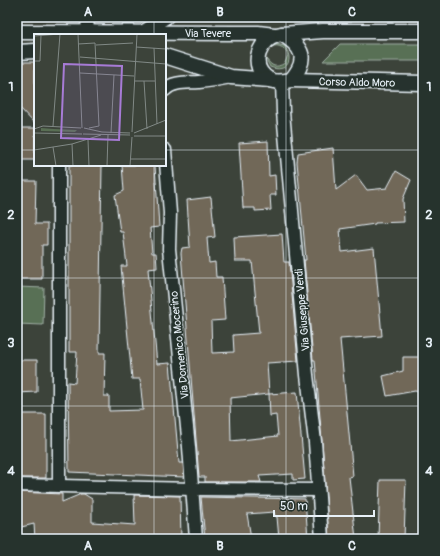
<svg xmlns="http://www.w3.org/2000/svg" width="440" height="556" viewBox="0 0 440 556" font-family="Pangolin,sans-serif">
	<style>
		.green { fill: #596f54; stroke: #a0b0a6 }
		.building { fill: #716759; stroke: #e8f1f8; fill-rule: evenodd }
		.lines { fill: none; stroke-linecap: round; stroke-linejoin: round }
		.minor-casing { stroke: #e8f1f8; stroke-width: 15 }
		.tertiary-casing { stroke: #e8f1f8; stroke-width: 17 }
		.minor { stroke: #26332d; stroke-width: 12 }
		.tertiary { stroke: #26332d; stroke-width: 14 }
		.grid { fill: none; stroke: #e8f1f8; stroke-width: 1; stroke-opacity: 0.55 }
		.labels { text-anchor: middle; stroke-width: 3.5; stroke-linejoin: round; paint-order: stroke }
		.street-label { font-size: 11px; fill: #e8f1f8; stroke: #26332d }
		.inset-road { fill: none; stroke: #818986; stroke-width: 1 }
		.view { fill: #a77bd6; fill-opacity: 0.15; stroke: #a77bd6; stroke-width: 2 }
		.inset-edge { fill: none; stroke: #e8f1f8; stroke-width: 2 }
		.neatline { fill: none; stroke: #e8f1f8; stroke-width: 1.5 }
		.grid-label { font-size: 13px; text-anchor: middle; font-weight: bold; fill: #e8f1f8 }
	</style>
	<rect width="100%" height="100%" fill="#3c433a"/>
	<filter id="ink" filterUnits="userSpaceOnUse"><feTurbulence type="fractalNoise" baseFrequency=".025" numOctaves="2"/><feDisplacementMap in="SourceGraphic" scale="8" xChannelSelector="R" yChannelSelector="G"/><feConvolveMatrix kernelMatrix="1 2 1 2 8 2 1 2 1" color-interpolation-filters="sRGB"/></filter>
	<g filter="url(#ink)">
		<g class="green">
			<path d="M276 44 284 46C295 59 287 74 270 67L266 59C272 66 275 69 285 63L288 55C283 43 269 42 266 56H265C267 50 270 46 276 44Z"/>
			<path d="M340 44H423V61H323Z"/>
			<path d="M17 287 44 288 43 325 17 324Z"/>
		</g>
		<g class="building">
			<path d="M17 62H35V124L19 107 22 105 17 102Z"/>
			<rect x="17" y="128" width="18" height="32"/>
			<path d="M268 141 269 176 275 175 276 195H270L271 210 255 211V208H243L239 143Z"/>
			<path d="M333 148 336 190 356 175 367 190 387 188 396 171 411 180 403 199 404 222 375 223V224L340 229 342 252 374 248 382 336 340 339 353 476 349 477 356 539H329L322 441 315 360H313L304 260H306L297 162 298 153Z"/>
			<path d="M69 165H102L99 353H105L104 396H109V411L143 410 140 379H132L121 266H127L123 232H120L115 195 124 191 122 165H155L159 227 150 228 152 253H156L157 268 148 269 157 364 170 363 179 463H183L184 477 69 472 68 382 75 383 77 352H69Z"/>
			<path d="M17 181H36L35 224H47V245H42V279H17Z"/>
			<path d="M211 197 215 237 207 238 209 263 215 262 216 277H222L225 320 211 321 212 353 234 352 233 335 259 333 252 261H235L234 237 282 234 284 262H289L298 361 267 363 269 394 297 392 305 479 293 480V474L259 476 261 482H205V477H199L181 253 182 248 190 247 187 200ZM269 394 270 416 276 415 278 436 231 441 230 398Z"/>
			<path d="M403 357H423V393L415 391 387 396 383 376 403 371Z"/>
			<path d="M17 360H37V392L17 393Z"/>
			<path d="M19 414H46V478H17V442H19Z"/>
			<path d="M380 480H406L404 539H378Z"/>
			<path d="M17 492 62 494V502L81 494H84L92 499V522L135 525 134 495 180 496 181 539H35L34 524 17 528Z"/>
			<path d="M201 497 305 499 308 539H279L277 517 275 516 274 512 247 514 251 538 205 539Z"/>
		</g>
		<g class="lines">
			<g class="minor-casing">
				<g id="minor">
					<path d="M87 17 88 32"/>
					<path d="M142 32 167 17"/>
					<path d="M282 81 283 112 307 375 315 442 322 539"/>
					<path d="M165 90C173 81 188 83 199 82 210 81 221 79 231 77"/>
					<path d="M165 150 170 213 169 249 189 447 196 539"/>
					<path d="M17 485 193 489 318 490"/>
					<path d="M59 486V165"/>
				</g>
			</g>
			<g class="tertiary-casing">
				<g id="tertiary">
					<path d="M17 32 234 33H258L274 35"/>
					<path d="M282 34C303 47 309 59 291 80 285 81 276 83 270 80 247 67 259 37 282 34Z"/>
					<path d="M282 34 323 31H423"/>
					<path d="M17 52 35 51"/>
					<path d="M165 56 231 77 270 80"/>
					<path d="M291 80 423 83"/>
				</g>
			</g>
			<use href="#minor" class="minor"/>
			<use href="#tertiary" class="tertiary"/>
		</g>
	</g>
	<path class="grid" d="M154 17V35M286 17V539M17 150H35M165 150H423M154 165V539M17 278H423M17 406H423"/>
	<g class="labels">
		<g class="street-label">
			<text x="208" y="37">Via Tevere</text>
			<text transform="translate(357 82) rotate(1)" y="4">Corso Aldo Moro</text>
			<text transform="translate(302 310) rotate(-95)" y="4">Via Giuseppe Verdi</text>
			<text transform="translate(179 345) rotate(-96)" y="4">Via Domenico Mocerino</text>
		</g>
	</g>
	<g transform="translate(34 34)">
		<rect width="132" height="132" fill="#3c433a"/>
		<path d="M7 94 20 95 43 96 41 98 7 97Z" fill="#596f54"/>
		<path class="inset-road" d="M44 0 48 94M0 2 26 0M44 10 61 9 65 92 55 94M62 11 99 9M102 13 132 15M120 14 123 90M46 23 132 30M0 27H6L7 1M46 39 100 42M100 47H121M110 47 113 95M19 92 26 0M50 94 68 98 96 99M0 95 9 92 47 94M98 98 103 0M0 99 48 100M77 99 80 41M100 99 132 86M49 100 96 101M100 102H132M54 106 55 132M38 110 39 132M19 113 22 132M0 116 38 110 67 101M97 125H132M73 132 74 101M96 132 98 103"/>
		<path class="view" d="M30 30 88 32 85 106 27 104Z"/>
		<rect width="132" height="132" class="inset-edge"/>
	</g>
	<rect width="440" height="556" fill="none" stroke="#26332d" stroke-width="44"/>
	<path d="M274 510v6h100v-6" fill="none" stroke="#e8f1f8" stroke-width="2"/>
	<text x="280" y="510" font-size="12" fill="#e8f1f8" stroke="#26332d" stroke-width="3" paint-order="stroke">50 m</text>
	<rect x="22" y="22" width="396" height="512" class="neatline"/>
	<g class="grid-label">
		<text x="88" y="16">A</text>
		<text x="220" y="16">B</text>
		<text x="352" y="16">C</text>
		<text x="11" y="91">1</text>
		<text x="429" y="91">1</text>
		<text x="11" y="219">2</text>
		<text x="429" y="219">2</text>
		<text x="11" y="347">3</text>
		<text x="429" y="347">3</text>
		<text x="11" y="475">4</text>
		<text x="429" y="475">4</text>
		<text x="88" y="550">A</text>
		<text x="220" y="550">B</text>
		<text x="352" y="550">C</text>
	</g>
</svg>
